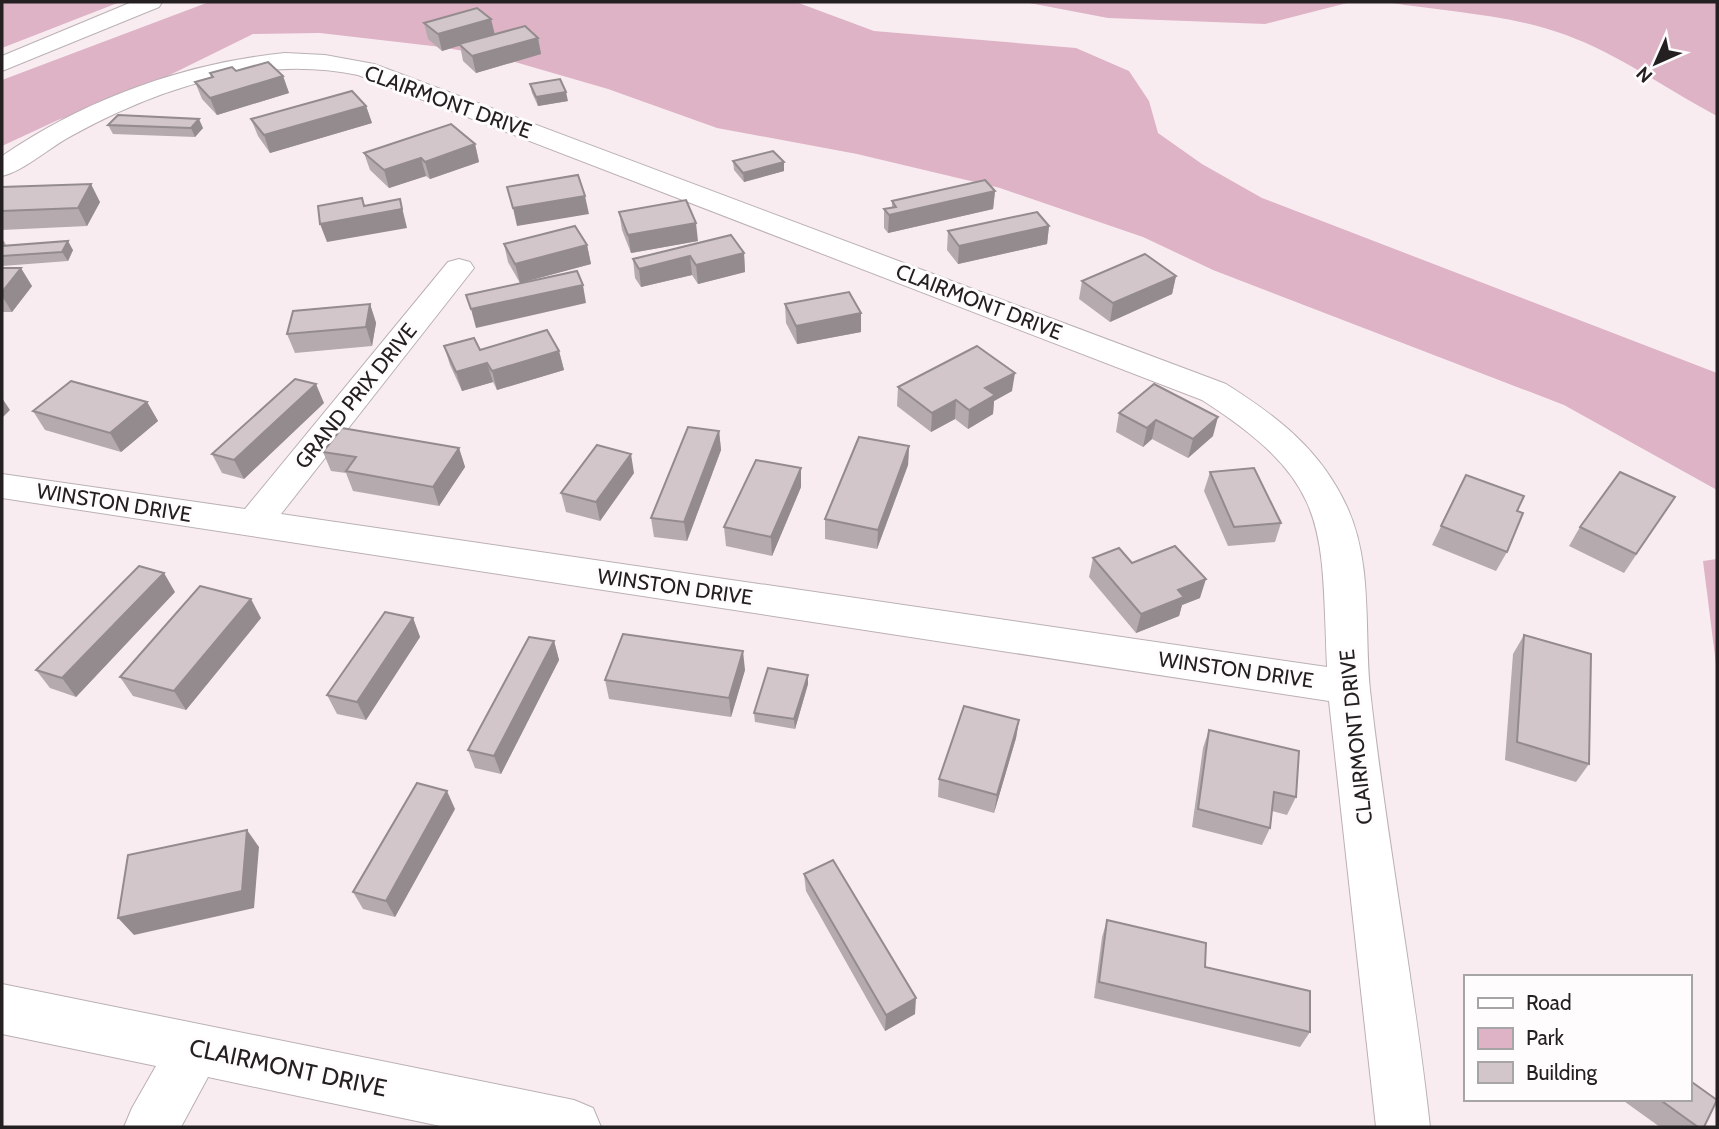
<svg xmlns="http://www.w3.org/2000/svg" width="1719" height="1129" viewBox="0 0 1719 1129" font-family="Cabin,sans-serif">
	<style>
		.green { fill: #deb3c5 }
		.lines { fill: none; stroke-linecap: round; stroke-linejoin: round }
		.minor-casing { stroke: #bbb0b4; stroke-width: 2 }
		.minor { fill: #fff; fill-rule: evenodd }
		.wall { fill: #b5aaae }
		.shaded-wall { fill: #938b8d }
		.building { fill: #d2c6ca; stroke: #938b8d; stroke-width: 2 }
		.labels { text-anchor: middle; stroke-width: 6; stroke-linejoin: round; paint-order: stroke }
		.street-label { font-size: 21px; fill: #242022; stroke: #fffcfd }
		.near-street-label { font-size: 24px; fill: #242022; stroke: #fffcfd }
	</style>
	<rect width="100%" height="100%" fill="#f8ecf1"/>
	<g class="green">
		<path d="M2 2H120L2 48Z"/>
		<path d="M209 2H796L874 31 1076 48 1129 71 1149 101 1158 133 1202 164 1262 198 1717 373V490L1564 405 1213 270 1143 237 1000 188 857 154 717 128 608 89 498 57 441 47 320 33 253 34 129 95 58 120 2 146V80Z"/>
		<path d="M1024 2H1351L1265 24 1108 18Z"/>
		<path d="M1386 2H1717V116C1666 89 1620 55 1566 35 1509 14 1446 12 1386 2Z"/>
		<path d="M1717 559V672L1703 561Z"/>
	</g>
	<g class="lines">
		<g class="minor-casing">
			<g id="minor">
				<path d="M132 2H162L159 7 2 71V56Z"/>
				<path d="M285 53 325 55 374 64 1226 384C1278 417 1321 450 1347 507 1373 563 1364 631 1370 690 1386 836 1414 981 1430 1127H1376L1329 701 2 498V474L245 509 448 262 459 259 470 262 474 268 281 514 1327 667C1321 525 1331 483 1202 400L358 75C259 54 158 88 71 136 50 147 24 171 2 176V156C85 99 185 63 285 53Z"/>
				<path d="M2 984 574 1100 593 1108 601 1127H445L208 1077 181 1127H124L132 1108 156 1066 2 1034Z"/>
			</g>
		</g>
		<use href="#minor" class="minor"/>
	</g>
	<g class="wall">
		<path d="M424 23 495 34 538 38 541 54 476 73 463 61 460 45 442 51 428 39Z"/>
		<path d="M236 71 283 76 289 93 217 115 202 99 195 82 211 77 210 73Z"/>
		<path d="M530 84 568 101 538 106 532 93Z"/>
		<path d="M366 106 372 123 270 153 258 136 251 119Z"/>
		<path d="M108 125 203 128 195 137 113 134Z"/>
		<path d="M475 144 479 162 430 179 426 176 389 188 370 170 364 153Z"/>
		<path d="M733 161 784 171 744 182 734 170Z"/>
		<path d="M2 187 100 202 87 226 2 230Z"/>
		<path d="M995 191 993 209 888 233 884 228V209L892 208V201Z"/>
		<path d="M619 212 698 241 631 253 622 230Z"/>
		<path d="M1049 226 1047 244 958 264 947 250 948 231Z"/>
		<path d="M2 241H4L6 245 73 250 68 261 2 266Z"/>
		<path d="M504 244 587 245 591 264 520 283 508 262Z"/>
		<path d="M744 253 745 272 698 284 692 275 641 287 635 278 633 259Z"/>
		<path d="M2 268 32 286 12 312H2Z"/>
		<path d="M1176 276 1172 294 1110 322 1079 299 1082 281Z"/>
		<path d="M370 304 376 323 372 346 295 353 287 334Z"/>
		<path d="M785 304 861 313V332L797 344 786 323Z"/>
		<path d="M444 346 480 350 559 351 564 370 497 390 493 382 462 391 450 365Z"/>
		<path d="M1154 384 1213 436 1188 458 1152 439 1143 447 1116 432 1119 413Z"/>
		<path d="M898 387 1012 391 994 401 993 414 968 429 955 419 931 432 897 406Z"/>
		<path d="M147 402 158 421 121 452 45 430 33 411Z"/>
		<path d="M324 403 244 479 222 473 212 454Z"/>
		<path d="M719 431 721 450 687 541 654 537 651 518Z"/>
		<path d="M909 446 908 465 877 549 825 539V519Z"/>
		<path d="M459 448 465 467 439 506 353 491 346 473 331 471 323 452Z"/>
		<path d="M1210 472 1281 523 1275 542 1228 546 1204 491Z"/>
		<path d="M634 473 600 521 566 512 561 493Z"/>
		<path d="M1466 475 1517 511 1507 552 1496 571 1432 545Z"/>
		<path d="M801 487 772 556 726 546 724 527Z"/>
		<path d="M1675 497 1624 573 1569 546 1580 527Z"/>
		<path d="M1093 558 1132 563 1200 598 1182 605 1179 616 1136 633 1089 577Z"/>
		<path d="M175 592 76 697 50 688 36 670Z"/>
		<path d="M261 618 186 710 133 696 120 677Z"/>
		<path d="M413 618 420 637 366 720 337 714 327 695Z"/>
		<path d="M1524 635 1589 764 1576 782 1505 760 1513 654Z"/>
		<path d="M554 641 559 660 501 774 475 768 468 750Z"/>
		<path d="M745 670 731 717 609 699 605 680Z"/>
		<path d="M808 684 795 729 755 722 754 713Z"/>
		<path d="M1019 720 1016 738 994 813 938 797 939 779Z"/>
		<path d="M1209 730 1296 797 1287 815 1272 811 1270 828 1262 845 1192 827 1203 748Z"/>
		<path d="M455 809 395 917 363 909 353 892Z"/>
		<path d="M804 874 915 1014 885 1031 806 891Z"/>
		<path d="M1107 920 1205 967 1310 1032 1300 1047 1094 998 1102 937Z"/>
		<path d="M1621 1099H1689L1704 1127H1660Z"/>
	</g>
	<g class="shaded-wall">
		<path d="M491 19 495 35 442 51 438 34Z"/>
		<path d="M538 38 541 54 476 73 472 56Z"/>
		<path d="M283 76 289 93 217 115 210 98Z"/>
		<path d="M566 92 568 101 538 106 536 97Z"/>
		<path d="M366 106 372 123 270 153 264 135Z"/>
		<path d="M199 119 203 128 195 137 191 128Z"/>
		<path d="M475 144 479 162 430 179 425 162Z"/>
		<path d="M421 158 426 176 389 188 384 170Z"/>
		<path d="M784 162V171L744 182 743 173Z"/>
		<path d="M91 184 100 202 87 226 78 208Z"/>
		<path d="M995 191 993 209 888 233 889 215Z"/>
		<path d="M585 196 589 214 517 226 513 208Z"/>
		<path d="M362 198 368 215 400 199 407 228 327 242 320 224 364 206Z"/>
		<path d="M696 223 698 241 631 253 628 235Z"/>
		<path d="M1049 226 1047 244 958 264 959 246Z"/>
		<path d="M68 241 73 250 68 261 62 252Z"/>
		<path d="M587 245 591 264 520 283 515 264Z"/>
		<path d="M744 253 745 272 698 284 696 265Z"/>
		<path d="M690 256 692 275 641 287 639 269Z"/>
		<path d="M21 268 32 286 12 312 2 296V292Z"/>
		<path d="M1176 276 1172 294 1110 322 1113 303Z"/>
		<path d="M583 285 586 303 476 328 471 309Z"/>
		<path d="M370 304 376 323 372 346 366 327Z"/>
		<path d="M861 313V332L797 344 796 326Z"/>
		<path d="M559 351 564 370 497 390 492 371Z"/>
		<path d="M487 363 493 382 462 391 456 372Z"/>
		<path d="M1015 373 1012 391 994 401 993 414 968 429 969 410 985 388Z"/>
		<path d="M316 384 324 403 244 479 234 460Z"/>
		<path d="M2 398 10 410 2 418Z"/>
		<path d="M956 400 955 419 931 432 932 413Z"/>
		<path d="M147 402 158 421 121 452 110 433Z"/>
		<path d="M1218 417 1213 436 1188 458 1193 439Z"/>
		<path d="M1156 420 1152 439 1143 447 1147 428Z"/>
		<path d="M719 431 721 450 687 541 684 522Z"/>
		<path d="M909 446 908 465 877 549 878 530Z"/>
		<path d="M459 448 465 467 439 506 433 487Z"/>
		<path d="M631 454 634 473 600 521 596 502Z"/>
		<path d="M801 468V487L772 556 771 537Z"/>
		<path d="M164 573 175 592 76 697 62 678Z"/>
		<path d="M1206 579 1200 598 1182 605 1179 616 1136 633 1141 614 1178 590Z"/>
		<path d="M251 599 261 618 186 710 174 691Z"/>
		<path d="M413 618 420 637 366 720 357 702Z"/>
		<path d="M554 641 559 660 501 774 494 756Z"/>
		<path d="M743 651 745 670 731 717 729 698Z"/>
		<path d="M808 675V684L795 729 794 719Z"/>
		<path d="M1019 720 1016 738 994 813 997 795Z"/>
		<path d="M447 791 455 809 395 917 386 901Z"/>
		<path d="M247 830 259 847 254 908 134 935 118 918Z"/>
		<path d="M916 998 915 1014 885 1031 886 1015Z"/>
	</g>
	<g class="building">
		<path d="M477 8 491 19 438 34 424 23Z"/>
		<path d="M525 26 538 38 472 56 459 44Z"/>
		<path d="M268 62 283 76 210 98 195 82 213 77 210 73 232 67 236 71Z"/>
		<path d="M560 79 566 92 536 97 530 84Z"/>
		<path d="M352 91 366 106 264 135 251 119Z"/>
		<path d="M118 115 199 119 191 128 108 125Z"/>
		<path d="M451 124 475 144 425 162 421 158 384 170 364 153Z"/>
		<path d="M773 151 784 162 743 173 733 161Z"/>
		<path d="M578 175 585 196 513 208 507 187Z"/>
		<path d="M985 180 995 191 889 215 884 209 896 207 892 201Z"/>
		<path d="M91 184 78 208 2 211V187Z"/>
		<path d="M362 198 364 206 400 199 402 209 320 224 318 206Z"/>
		<path d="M686 200 696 223 628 235 619 212Z"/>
		<path d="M1037 212 1049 226 959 246 948 231Z"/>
		<path d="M575 226 587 245 515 264 504 244Z"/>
		<path d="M731 235 744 253 696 265 690 256 639 269 633 259Z"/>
		<path d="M68 241 62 252 2 256V246Z"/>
		<path d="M1145 254 1176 276 1113 303 1082 281Z"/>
		<path d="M2 268H21L2 292Z"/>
		<path d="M577 271 583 285 471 309 466 295Z"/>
		<path d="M849 292 861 313 796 326 785 304Z"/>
		<path d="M370 304 366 327 287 334 293 311Z"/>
		<path d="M547 330 559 351 492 371 487 363 456 372 444 346 474 338 480 350Z"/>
		<path d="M977 346 1015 373 985 388 995 395 969 410 956 400 932 413 898 387Z"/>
		<path d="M295 379 316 384 234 460 212 454Z"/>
		<path d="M71 381 147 402 110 433 33 411Z"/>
		<path d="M1154 384 1218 417 1193 439 1156 420 1147 428 1119 413Z"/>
		<path d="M688 427 719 431 684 522 651 518Z"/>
		<path d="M342 428 459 448 433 487 346 471 356 457 323 452Z"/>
		<path d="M859 437 909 446 878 530 825 519Z"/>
		<path d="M597 445 631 454 596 502 561 493Z"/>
		<path d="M756 460 801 468 771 537 724 527Z"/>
		<path d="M1254 468 1281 523 1234 527 1210 472Z"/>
		<path d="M1620 472 1675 497 1636 554 1580 527Z"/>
		<path d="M1466 475 1524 496 1517 511 1523 513 1507 552 1441 526Z"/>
		<path d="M1175 546 1206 579 1178 590 1184 597 1141 614 1093 558 1119 548 1132 563Z"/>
		<path d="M139 566 164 573 62 678 36 670Z"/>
		<path d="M200 586 251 599 174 691 120 677Z"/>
		<path d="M385 612 413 618 357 702 327 695Z"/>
		<path d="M623 634 743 651 729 698 605 680Z"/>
		<path d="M1524 635 1591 654 1589 764 1517 742Z"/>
		<path d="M529 637 554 641 494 756 468 750Z"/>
		<path d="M768 668 808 675 794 719 754 713Z"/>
		<path d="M964 706 1019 720 997 795 939 779Z"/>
		<path d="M1209 730 1299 751 1296 797 1274 792 1270 828 1198 809Z"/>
		<path d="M417 783 447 791 386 901 353 892Z"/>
		<path d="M247 830 242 891 118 918 128 855Z"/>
		<path d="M833 860 916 998 886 1015 804 874Z"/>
		<path d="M1107 920 1206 943 1205 967 1310 991V1032L1099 982Z"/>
		<path d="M1689 1080 1717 1100 1704 1127H1698L1659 1099H1689Z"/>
	</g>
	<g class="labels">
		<g class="street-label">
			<text transform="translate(448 102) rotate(20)" y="7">CLAIRMONT DRIVE</text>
			<text transform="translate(979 302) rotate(21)" y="7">CLAIRMONT DRIVE</text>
			<text transform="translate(356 396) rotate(-51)" y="7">GRAND PRIX DRIVE</text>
			<text transform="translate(114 503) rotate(9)" y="7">WINSTON DRIVE</text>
			<text transform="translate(675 587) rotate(8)" y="7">WINSTON DRIVE</text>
			<text transform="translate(1236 670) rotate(8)" y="7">WINSTON DRIVE</text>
			<text transform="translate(1356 737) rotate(-96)" y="7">CLAIRMONT DRIVE</text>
		</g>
		<g class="near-street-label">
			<text transform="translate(288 1068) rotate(12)" y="8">CLAIRMONT DRIVE</text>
		</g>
	</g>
	<rect width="1719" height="1129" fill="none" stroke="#242022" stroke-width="7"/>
	<rect x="1464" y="975" width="228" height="126" fill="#fffcfd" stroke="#a7a4a5" stroke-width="2"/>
	<rect x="1478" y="998" width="35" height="10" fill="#ffffff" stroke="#a7a4a5" stroke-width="2"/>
	<text x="1526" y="1010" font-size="21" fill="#242022">Road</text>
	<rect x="1478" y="1028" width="35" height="21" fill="#deb3c5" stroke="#a7a4a5" stroke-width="2"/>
	<text x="1526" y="1045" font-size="21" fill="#242022">Park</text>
	<rect x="1478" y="1062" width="35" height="21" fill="#d2c6ca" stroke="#a7a4a5" stroke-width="2"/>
	<text x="1526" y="1080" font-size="21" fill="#242022">Building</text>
	<g transform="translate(1656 63) rotate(225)" stroke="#fffcfd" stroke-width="5" paint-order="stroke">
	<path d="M0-5L12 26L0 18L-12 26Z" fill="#242022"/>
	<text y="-10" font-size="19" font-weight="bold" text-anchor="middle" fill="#242022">N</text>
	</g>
</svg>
